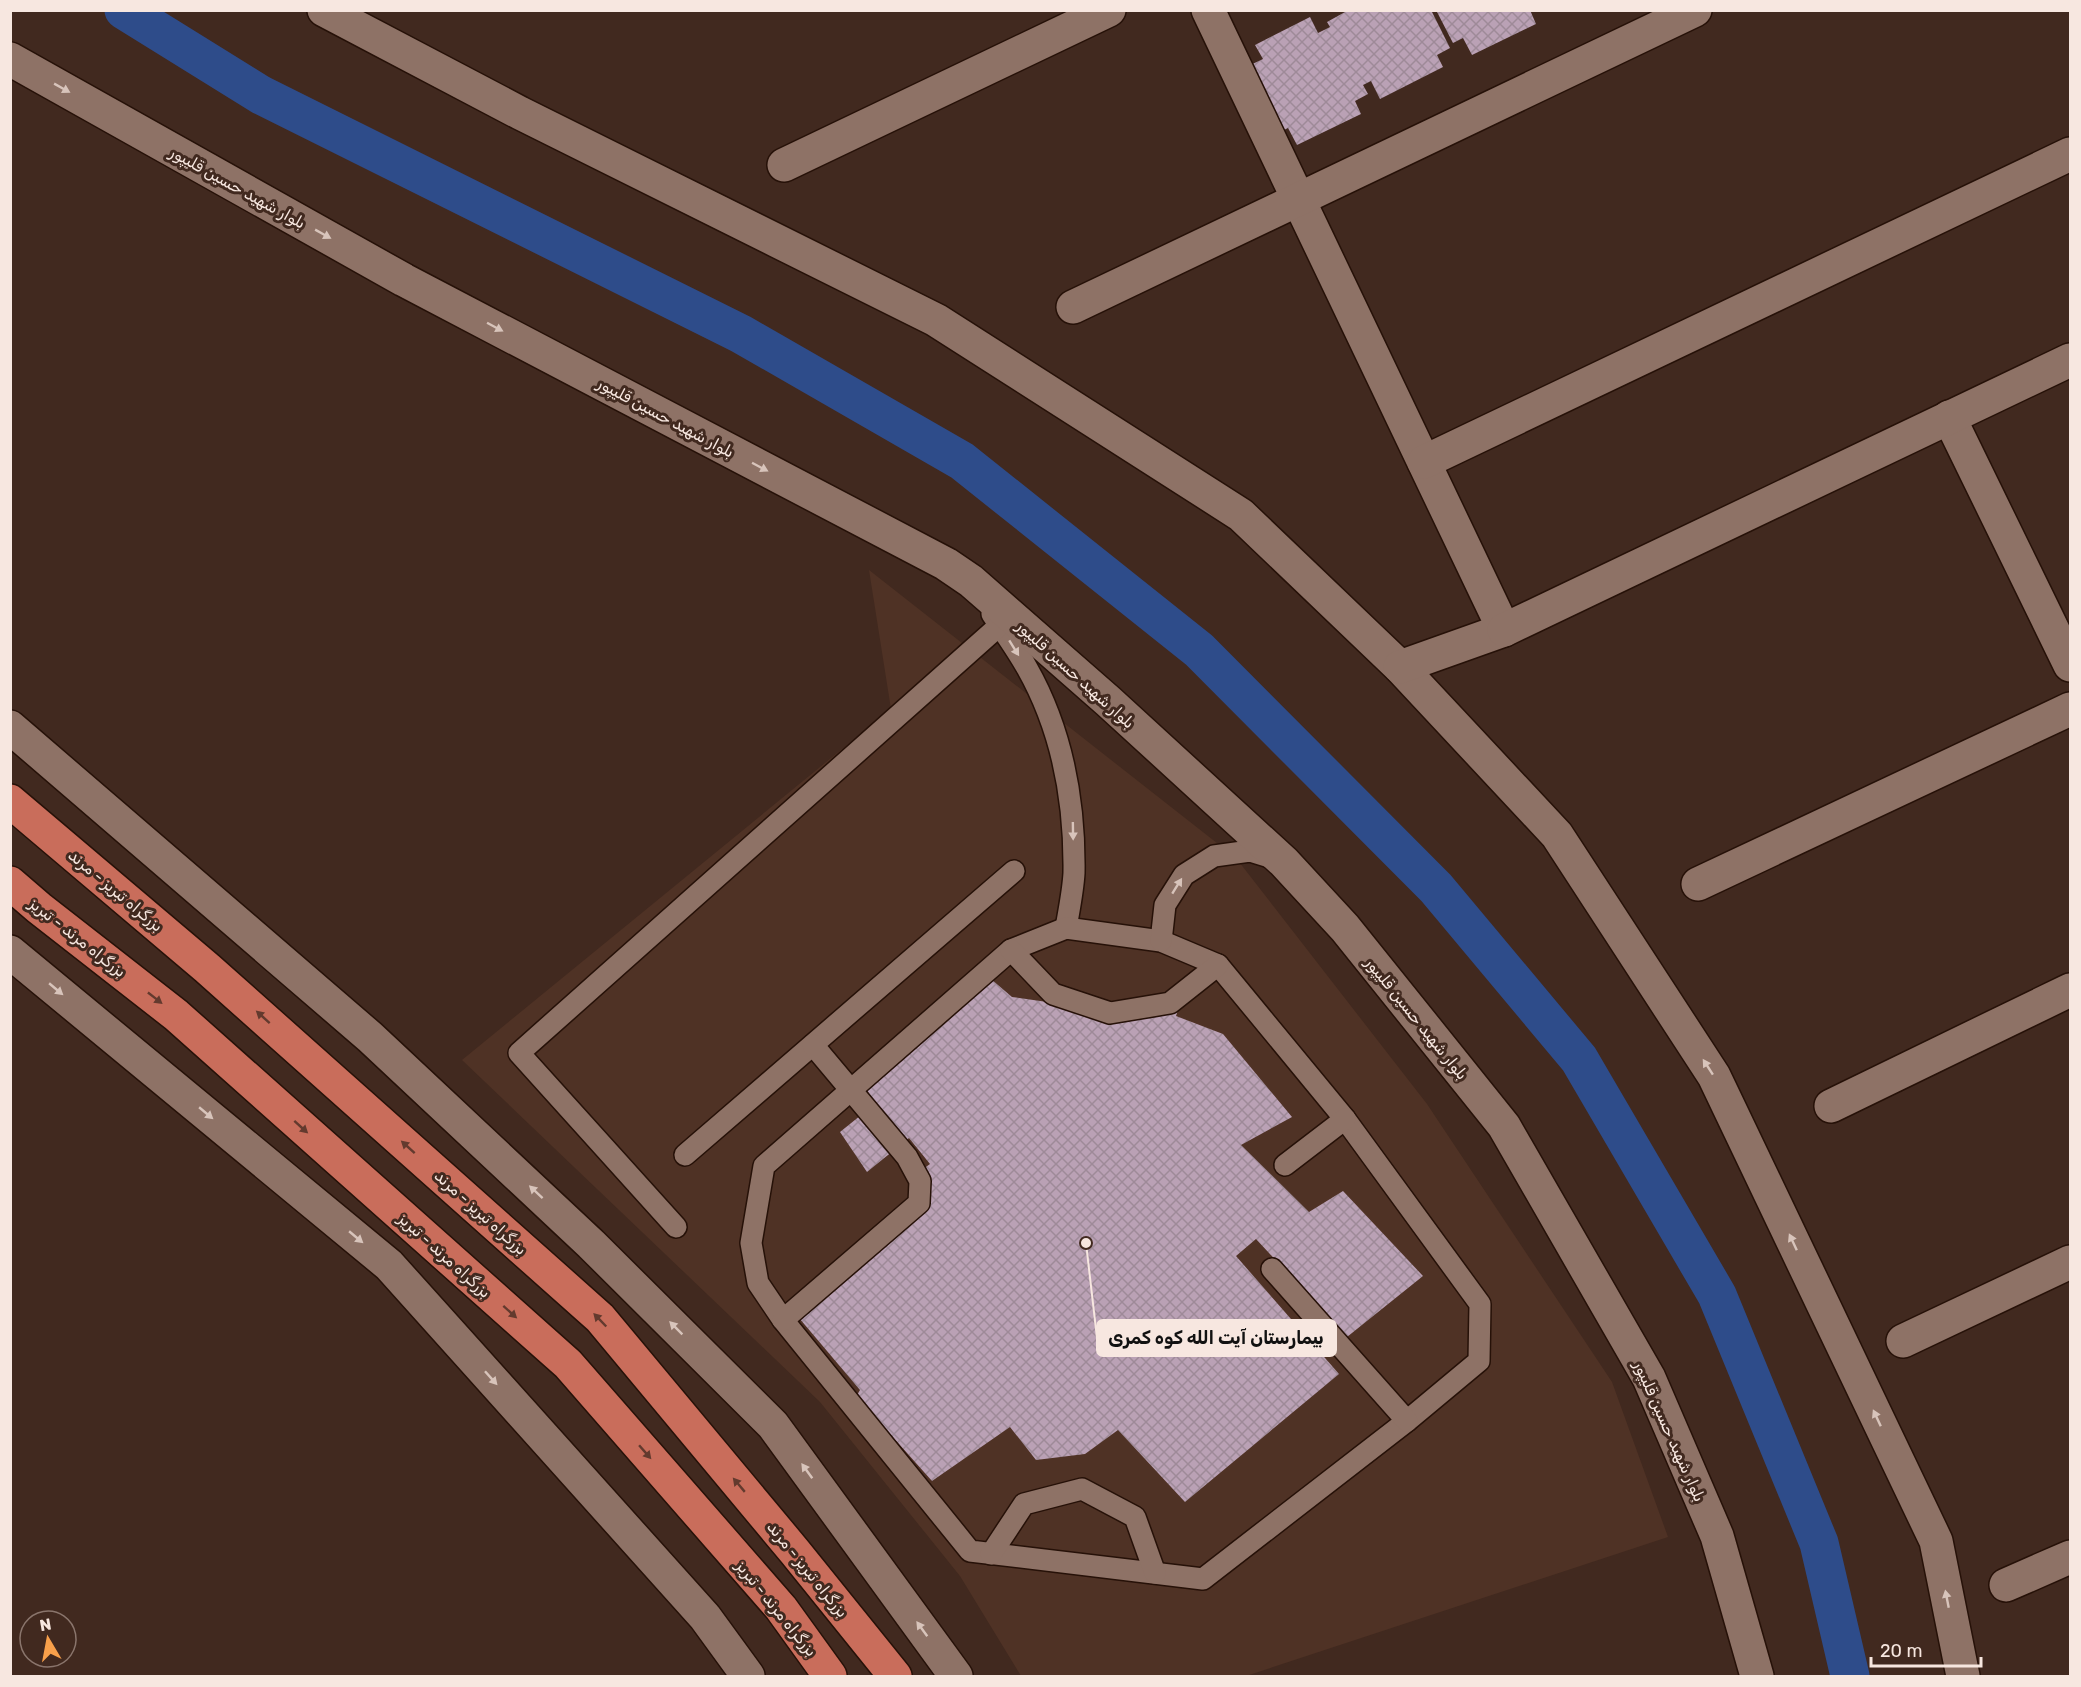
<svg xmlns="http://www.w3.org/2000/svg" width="2081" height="1687" viewBox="0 0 2081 1687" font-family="Rubik,Cairo,sans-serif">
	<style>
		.built { fill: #4f3225 }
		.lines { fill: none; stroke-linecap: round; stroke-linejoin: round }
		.canal { stroke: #2e4c8a; stroke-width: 39 }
		.building { fill: url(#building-cross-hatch) }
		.service-casing { stroke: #261108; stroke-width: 24 }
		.minor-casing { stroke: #261108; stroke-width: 36 }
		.tertiary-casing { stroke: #261108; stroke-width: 36 }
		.primary-casing { stroke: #261108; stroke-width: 36 }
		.service { stroke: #8e7266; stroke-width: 21 }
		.minor { stroke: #8e7266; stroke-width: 33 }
		.tertiary { stroke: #8e7266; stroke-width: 33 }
		.primary { stroke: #c96d5b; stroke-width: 33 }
		.oneway { fill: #d8c4bb }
		.oneway2 { fill: #633a2e }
		.labels { text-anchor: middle; stroke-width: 6; stroke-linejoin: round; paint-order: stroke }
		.street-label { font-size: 16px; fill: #f7e7e0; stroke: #41291f }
		.leader { fill: none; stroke: #f7e7e0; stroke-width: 2 }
		.callout-dot { fill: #f7e7e0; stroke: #41291f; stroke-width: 2 }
		.callout { fill: #f7e7e0; stroke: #f7e7e0; stroke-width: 2 }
		.callout-label { font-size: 18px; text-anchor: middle; font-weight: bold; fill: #111 }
	</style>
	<defs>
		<pattern id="building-cross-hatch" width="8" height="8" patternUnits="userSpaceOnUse" patternTransform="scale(1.5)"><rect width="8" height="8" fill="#baa1b5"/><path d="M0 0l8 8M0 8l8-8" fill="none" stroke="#9e8a98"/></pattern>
	</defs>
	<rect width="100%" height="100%" fill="#41291f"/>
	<path class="built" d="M869 570 1236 858 1427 1104 1612 1382 1668 1537 1246 1676H1021L960 1576 820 1402 462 1060 891 709Z"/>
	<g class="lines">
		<path class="canal" d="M124 10 261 95 741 334 962 461 1199 650 1436 888 1579 1059 1717 1295 1819 1543 1850 1676"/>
	</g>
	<g class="building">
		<path d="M1344 10H1431L1450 48 1437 55 1443 67 1380 99 1371 81 1363 85 1368 94 1355 101 1361 114 1297 145 1288 128 1278 133 1244 68 1263 59 1255 45 1310 17 1318 33 1330 27 1327 22 1345 12Z"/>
		<path d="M1436 10H1530L1536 24 1472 55 1463 38 1453 43Z"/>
		<path d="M977 967 1012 997 1144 1016 1186 986 1176 1016 1223 1034 1292 1117 1241 1145 1309 1212 1343 1191 1423 1276 1347 1337 1256 1239 1236 1256 1339 1374 1185 1502 1118 1430 1085 1454 1036 1460 1010 1427 932 1481 874 1416 846 1414 860 1390 794 1312 894 1236 930 1202 909 1179 930 1164 909 1138 867 1172 840 1132 876 1103 855 1074Z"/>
	</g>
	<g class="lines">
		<g class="service-casing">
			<g id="service">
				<path d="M992 614C1004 632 1017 650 1027 668 1062 730 1075 803 1074 873 1073 891 1069 910 1066 928"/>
				<path d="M1066 928 1161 941 1218 965 1345 1119 1480 1304 1479 1361 1407 1421 1203 1579 970 1551 783 1320 758 1283 751 1243 764 1166 1011 950Z"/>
				<path d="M1161 941 1165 905 1184 875 1214 856 1250 851 1276 859"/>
				<path d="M1011 950 1053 994 1110 1013 1170 1003 1218 965"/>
				<path d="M685 1155 1014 871"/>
				<path d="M1285 1165 1345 1119"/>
				<path d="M676 1227 519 1053 1000 625"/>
				<path d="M1272 1269 1407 1421"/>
				<path d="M783 1320 919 1203 920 1181 907 1157 813 1045"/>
				<path d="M991 1554 1024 1504 1082 1489 1135 1517 1155 1573"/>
			</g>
		</g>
		<g class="minor-casing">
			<g id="minor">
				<path d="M324 10 520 113 936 320 1241 515 1400 667 1557 835 1714 1076 1936 1541 1963 1676"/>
				<path d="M1208 10 1504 630 1400 667"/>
				<path d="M784 165 1109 10"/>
				<path d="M1073 307 1695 10"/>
				<path d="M1949 417 2070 665"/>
				<path d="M1424 462 2070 154"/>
				<path d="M1504 630 2070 360"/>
				<path d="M1698 884 2070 709"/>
				<path d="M1831 1106 2070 990"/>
				<path d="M1903 1341 2070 1262"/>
				<path d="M2006 1585 2070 1557"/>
			</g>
		</g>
		<g class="tertiary-casing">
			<g id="tertiary">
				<path d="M10 59 404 280 946 564 971 581 1108 701 1284 862 1345 928 1504 1126 1649 1378 1717 1536 1757 1676"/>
				<path d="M10 727 370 1037 591 1244 773 1425 956 1676"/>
				<path d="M10 952 389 1265 705 1617 748 1676"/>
			</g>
		</g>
		<g class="primary-casing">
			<g id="primary">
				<path d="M10 801 207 968 600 1318 795 1552 895 1676"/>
				<path d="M10 883 39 908 176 1015 568 1364 781 1608 830 1676"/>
			</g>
		</g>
		<use href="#service" class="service"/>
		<use href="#minor" class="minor"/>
		<use href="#tertiary" class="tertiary"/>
		<use href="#primary" class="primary"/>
	</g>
	<defs><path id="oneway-solid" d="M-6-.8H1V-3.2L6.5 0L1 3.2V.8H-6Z" transform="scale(1.5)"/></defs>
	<g class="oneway">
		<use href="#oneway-solid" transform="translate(62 88) rotate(29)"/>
		<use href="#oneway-solid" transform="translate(323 234) rotate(29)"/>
		<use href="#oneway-solid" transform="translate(495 327) rotate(28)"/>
		<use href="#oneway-solid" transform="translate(760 467) rotate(28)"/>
		<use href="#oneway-solid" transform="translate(1014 648) rotate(58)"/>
		<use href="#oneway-solid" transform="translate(1073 831) rotate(89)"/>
		<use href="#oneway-solid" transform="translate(1177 886) rotate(-58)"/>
		<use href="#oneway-solid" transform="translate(56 989) rotate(40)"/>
		<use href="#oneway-solid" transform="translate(1708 1067) rotate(-123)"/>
		<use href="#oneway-solid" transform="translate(206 1113) rotate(40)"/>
		<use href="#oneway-solid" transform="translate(536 1192) rotate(-137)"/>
		<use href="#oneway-solid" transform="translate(356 1237) rotate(40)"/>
		<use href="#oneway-solid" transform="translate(1793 1242) rotate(-115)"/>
		<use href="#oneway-solid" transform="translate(676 1328) rotate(-135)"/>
		<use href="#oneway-solid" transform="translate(491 1378) rotate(48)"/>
		<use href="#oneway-solid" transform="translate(1877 1418) rotate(-115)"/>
		<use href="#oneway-solid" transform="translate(807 1471) rotate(-126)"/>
		<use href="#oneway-solid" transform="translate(1947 1599) rotate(-101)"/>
		<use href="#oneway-solid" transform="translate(922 1629) rotate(-126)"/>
	</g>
	<g class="oneway2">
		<use href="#oneway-solid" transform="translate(155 998) rotate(38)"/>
		<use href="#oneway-solid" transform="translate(263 1017) rotate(-138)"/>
		<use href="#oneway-solid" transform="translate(301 1127) rotate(42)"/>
		<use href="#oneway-solid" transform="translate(408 1147) rotate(-138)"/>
		<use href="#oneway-solid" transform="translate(510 1312) rotate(42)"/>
		<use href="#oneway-solid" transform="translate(600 1320) rotate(-134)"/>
		<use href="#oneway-solid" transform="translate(645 1452) rotate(49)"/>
		<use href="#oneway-solid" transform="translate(739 1485) rotate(-130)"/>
	</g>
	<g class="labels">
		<g class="street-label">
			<text transform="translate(238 187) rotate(29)" y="6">بلوار شهید حسین قلیپور</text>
			<text transform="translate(666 417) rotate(28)" y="6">بلوار شهید حسین قلیپور</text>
			<text transform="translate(1076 674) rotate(42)" y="6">بلوار شهید حسین قلیپور</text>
			<text transform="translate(116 890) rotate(40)" y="6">بزرگراه تبریز - مرند</text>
			<text transform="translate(78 937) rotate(38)" y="6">بزرگراه مرند - تبریز</text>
			<text transform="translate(1417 1018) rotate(51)" y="6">بلوار شهید حسین قلیپور</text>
			<text transform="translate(481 1212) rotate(42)" y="6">بزرگراه تبریز - مرند</text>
			<text transform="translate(445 1255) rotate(42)" y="6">بزرگراه مرند - تبریز</text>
			<text transform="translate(1670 1431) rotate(66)" y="6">بلوار شهید حسین قلیپور</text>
			<text transform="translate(808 1569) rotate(51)" y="6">بزرگراه تبریز - مرند</text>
			<text transform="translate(777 1608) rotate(51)" y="6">بزرگراه مرند - تبریز</text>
		</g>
	</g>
	<path class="leader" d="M1086 1243L1097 1338"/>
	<circle class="callout-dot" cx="1086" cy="1243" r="6"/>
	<rect class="callout" x="1097" y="1320" width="239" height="36" rx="6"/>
	<g class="callout-label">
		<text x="1216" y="1344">بیمارستان آیت الله کوه کمری</text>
	</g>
	<rect width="2081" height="1687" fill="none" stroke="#f7e7e0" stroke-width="24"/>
	<g transform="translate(48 1639) rotate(350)"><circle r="28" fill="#41291f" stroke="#8a756c" stroke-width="1.5"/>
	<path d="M0-4.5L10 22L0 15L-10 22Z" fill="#f8a04b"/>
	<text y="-9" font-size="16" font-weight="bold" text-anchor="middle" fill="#f7e7e0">N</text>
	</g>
	<path d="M1871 1657v9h110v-9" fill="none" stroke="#f7e7e0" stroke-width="3"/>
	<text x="1880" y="1657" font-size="18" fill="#f7e7e0" stroke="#41291f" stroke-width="4.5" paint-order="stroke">20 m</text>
</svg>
